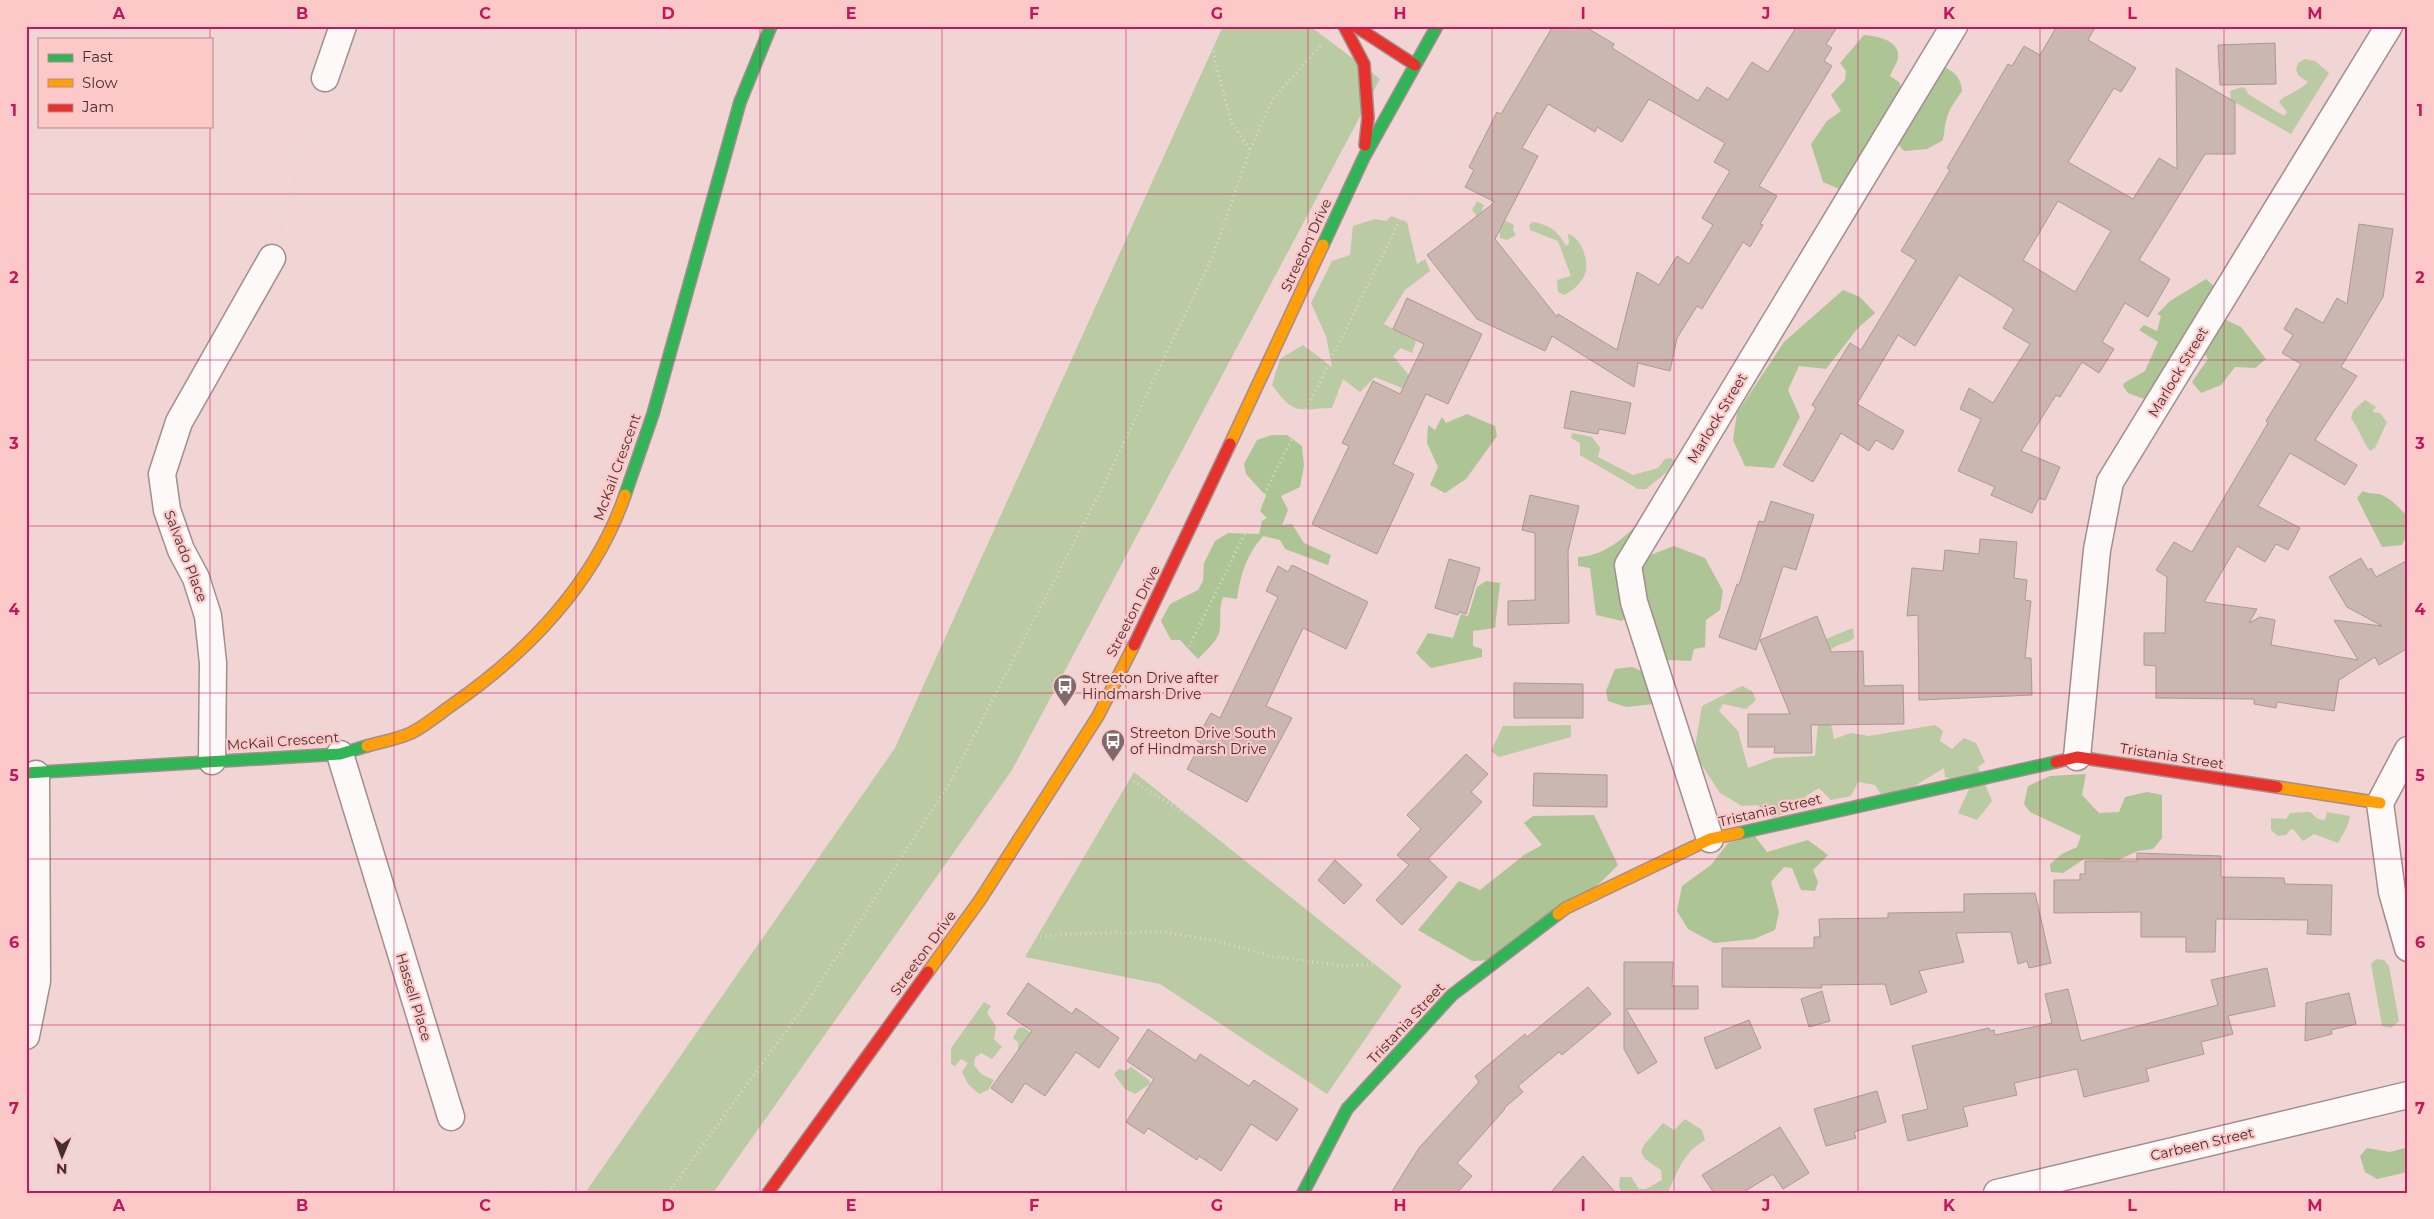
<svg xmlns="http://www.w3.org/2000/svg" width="2434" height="1219" viewBox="0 0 2434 1219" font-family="Montserrat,sans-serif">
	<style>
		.green { fill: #bacaa3 }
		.forest { fill: #adc494 }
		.building { fill: #cab8b0; stroke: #ab9992; fill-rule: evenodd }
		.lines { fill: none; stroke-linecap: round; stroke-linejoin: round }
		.street-casing { stroke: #a38d8e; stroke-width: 29 }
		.fast-casing { stroke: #a38d8e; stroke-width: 14 }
		.slow-casing { stroke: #a38d8e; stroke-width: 14 }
		.jam-casing { stroke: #a38d8e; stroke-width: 14 }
		.path { stroke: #dfd7d7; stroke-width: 3; stroke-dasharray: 1 4; stroke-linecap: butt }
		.street { stroke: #fdf9f9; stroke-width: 26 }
		.fast { stroke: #30b455; stroke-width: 11 }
		.slow { stroke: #ff9f0a; stroke-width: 11 }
		.jam { stroke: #e5322d; stroke-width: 11 }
		.grid { fill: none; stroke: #c2185b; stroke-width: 1; stroke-opacity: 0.55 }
		.labels { text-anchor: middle; stroke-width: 4.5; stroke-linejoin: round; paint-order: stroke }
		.street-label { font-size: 14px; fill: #453030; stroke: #fdc8c8 }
		.poi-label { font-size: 14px; fill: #453030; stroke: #fdc8c8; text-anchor: start }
		.neatline { fill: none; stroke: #c2185b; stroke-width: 2 }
		.grid-label { font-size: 16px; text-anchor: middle; font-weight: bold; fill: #c2185b }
	</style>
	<rect width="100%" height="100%" fill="#f1d4d4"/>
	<g class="green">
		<path d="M1223 26H1310L1380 79 1012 770 713 1193H585L895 748Z"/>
		<path d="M2305 59 2315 61 2329 73 2291 134 2231 100 2230 91 2242 87 2246 89 2248 94 2284 116 2287 112 2279 102C2284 95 2300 91 2308 82L2299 76 2296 70 2298 63Z"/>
		<path d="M1477 201 1484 205 1481 213C1493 219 1504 219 1514 225L1513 230 1516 235 1507 240 1500 238V233L1489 230 1472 210Z"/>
		<path d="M1391 216 1407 222 1417 264 1425 259 1430 271 1405 290 1384 324 1416 341 1412 353 1401 348 1393 356 1413 380 1407 390 1375 377 1360 392 1343 379 1332 408C1296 409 1295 416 1272 385L1280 359 1303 345 1332 367 1326 336 1311 303 1332 261 1350 255 1353 226 1375 219 1386 221Z"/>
		<path d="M1533 222C1550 225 1558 231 1566 246L1569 243 1568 234C1581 237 1588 259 1586 271 1583 282 1574 290 1564 295L1558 292 1557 280 1571 276 1558 241 1530 230 1529 225Z"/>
		<path d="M2365 400 2376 407 2372 412 2380 413 2387 422 2375 448 2370 451C2362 440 2359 429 2351 418L2353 411Z"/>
		<path d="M1572 433 1592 437 1600 448 1598 457 1633 475 1658 468 1665 459 1671 458 1674 461 1673 467 1646 489H1638L1580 455V443L1571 438Z"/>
		<path d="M1853 628 1854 638C1847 644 1839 643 1833 648 1816 661 1831 720 1834 739L1851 733 1869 736 1935 725 1943 731 1940 741 1952 749 1964 738 1976 743 1985 762 1978 767 1992 801 1977 820 1958 813 1971 785 1945 777 1944 768 1913 787 1881 794 1875 785 1858 782 1851 796 1831 800 1819 788 1806 796 1805 804 1773 818 1758 805 1742 806 1720 793 1694 753 1702 706 1742 686 1752 691 1756 700 1746 709 1723 704 1719 711 1738 731 1748 768 1775 758 1815 756 1826 639Z"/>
		<path d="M1571 725V737L1499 757 1491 751 1503 726Z"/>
		<path d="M1134 772 1402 986 1327 1094 1160 984 1025 957Z"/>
		<path d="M2310 812 2318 819 2325 820 2327 812 2350 816 2347 827 2338 843 2314 834 2303 841 2295 831 2291 829 2286 835 2278 836 2271 830V818L2286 819 2290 813Z"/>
		<path d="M2376 959 2384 960 2389 966 2399 1021 2391 1028 2382 1026 2371 964Z"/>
		<path d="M984 1002 991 1006 987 1013 996 1026 994 1039 1002 1047 992 1059 981 1053 975 1058 974 1065 981 1074 994 1080 988 1090 979 1094 968 1084 962 1072 968 1063 961 1059 955 1066 951 1064V1048Z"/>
		<path d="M1023 1027 1035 1036 1018 1051V1042L1013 1038 1018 1028Z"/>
		<path d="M1131 1067 1149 1080 1150 1084 1135 1094 1125 1089 1114 1074 1119 1069 1125 1071Z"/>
		<path d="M1685 1119 1702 1130 1705 1140C1683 1153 1679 1169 1669 1190L1672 1193H1622L1619 1187 1620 1177H1631L1639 1189H1646L1662 1180 1661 1170 1645 1159 1641 1152 1644 1145 1663 1123 1674 1130Z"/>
	</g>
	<g class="forest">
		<path d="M1864 35C1876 36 1900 40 1898 57 1898 62 1892 70 1890 76L1900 83 1901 91 1855 164 1858 170V180L1839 189 1823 182 1811 144 1827 121 1841 111 1831 95 1845 80 1846 71 1840 63Z"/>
		<path d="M1938 65C1952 69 1961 76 1962 91 1956 100 1948 110 1946 121 1944 128 1945 134 1942 141L1927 149 1904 151 1887 133Z"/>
		<path d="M2206 279 2220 292 2207 311 2241 327 2266 359 2255 368 2235 367 2221 385 2201 393 2192 382 2208 359 2200 347 2147 400 2128 393 2123 386 2124 383 2145 371 2158 342 2139 330 2144 325 2157 331 2161 316 2157 314 2170 301Z"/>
		<path d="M1843 290 1860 297 1875 313 1858 328 1826 369 1799 366 1788 390 1800 417 1774 468 1745 466 1733 440 1737 413 1784 342Z"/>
		<path d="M1467 414 1495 426 1497 436 1466 479 1445 493 1430 485 1438 467 1427 443 1428 425 1435 430 1442 417 1446 423Z"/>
		<path d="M1272 435H1287L1302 446 1304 466 1300 487 1281 496 1288 510 1282 525 1292 524 1304 543 1331 555 1328 565 1285 549 1280 540 1263 536C1247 554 1240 575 1237 599L1223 597C1218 608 1222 621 1219 633 1216 642 1205 652 1198 659L1180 640H1171L1161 621 1170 604 1198 590 1203 581 1204 563 1215 541 1228 533 1259 534 1262 521 1267 518 1260 511 1266 496 1246 474 1244 464 1257 440Z"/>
		<path d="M2363 491C2369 494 2373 493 2379 494 2389 497 2400 508 2407 516V535L2402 545 2382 547 2357 498Z"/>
		<path d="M1648 515 1645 557 1674 546 1705 558 1723 591 1720 610 1706 620 1705 647 1694 649 1691 661 1668 660 1655 678 1654 704 1626 707 1608 701 1606 691 1615 669 1632 667 1644 672 1638 605 1622 621 1596 615 1590 568 1578 566V557C1610 555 1625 535 1648 515Z"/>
		<path d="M1486 581 1500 583 1495 628 1473 631V646L1482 649V657L1431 668 1416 653 1428 633 1453 638 1461 614 1468 616 1477 587Z"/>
		<path d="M2086 774 2082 795 2099 813 2119 812 2125 797 2147 792 2162 795V838L2153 849 2138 851 2118 860 2084 859 2063 873 2051 872 2050 864 2062 854 2077 847 2081 836 2030 812 2024 804 2028 786 2050 776Z"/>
		<path d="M1594 815 1618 865 1602 881 1504 960 1472 961 1418 930 1459 881 1480 890 1524 855 1542 845 1524 823 1533 816Z"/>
		<path d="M1754 835 1767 852 1808 840 1828 855 1813 870 1818 882 1815 891 1801 890 1792 868 1784 867 1771 882 1779 912 1775 930 1754 939 1714 943 1688 929 1677 911 1682 886 1711 865 1728 843Z"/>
		<path d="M2408 1147V1172L2377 1179 2365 1172 2360 1156 2367 1148 2390 1152Z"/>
	</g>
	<g class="building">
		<path d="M1553 26H1584L1614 44 1612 48 1698 101 1707 87 1728 100 1752 62 1768 72 1797 26H1838L1826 44 1832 48 1824 61 1832 66 1759 186 1777 196 1760 224 1763 225 1750 247 1743 242 1702 309 1697 306 1677 338 1670 371 1638 363 1634 387 1552 336 1545 351 1477 319 1427 255 1495 202 1465 187 1474 170 1469 167 1497 112 1501 114ZM1649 99 1725 143 1714 162 1730 171 1702 218 1713 225 1689 264 1677 256 1659 285 1637 272 1617 350 1558 314 1557 317 1495 239 1538 156 1522 148 1548 104 1595 132 1597 127 1622 142Z"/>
		<path d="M2057 26H2096L2088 40 2136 68 2121 92 2114 88 2068 162 2133 199 2159 158 2177 169 2176 68 2235 102V154H2205L2139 260 2170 279 2148 317 2125 303 2102 342 2114 349 2099 373 2082 362 2060 397 2056 395 2021 451 2060 467 2045 500 2039 498 2032 513 1991 495 1995 487 1958 471 1981 419 1960 409 1969 388 1993 403 2030 344 2003 328 2014 309 1959 275 1915 346 1898 335 1857 404 1904 431 1893 450 1876 440 1869 451 1841 433 1813 482 1783 465 1816 408 1812 405 1850 343 1861 350 1916 260 1901 251 1950 170 1947 168 2008 64 2012 66 2024 46 2040 55ZM2058 201 2111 231 2075 292 2023 260Z"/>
		<path d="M2275 43 2276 84 2220 85 2218 45Z"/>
		<path d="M2359 224 2393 229 2383 297 2341 367 2357 376 2315 440 2357 465 2345 485 2290 453 2258 506 2300 528 2288 550 2276 544 2265 562 2237 546 2204 602 2257 609 2249 623 2260 617 2275 620 2271 645 2358 660 2334 620 2382 626 2347 607 2329 577 2361 558 2368 570 2371 568 2376 577 2408 560V648L2379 665 2375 657 2339 680 2334 711 2277 702 2276 708 2254 704V699L2156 698V666L2144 665V633H2165L2167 577 2156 570 2174 542 2192 552 2268 423 2266 421 2301 364 2282 353 2293 335 2284 329 2296 308 2323 323 2337 298 2347 304Z"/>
		<path d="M1407 298 1482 334 1448 404 1426 394 1393 464 1414 474 1377 554 1312 524 1349 446 1342 443 1373 381 1400 394 1424 344 1393 329Z"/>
		<path d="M1571 391 1631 403 1625 434 1599 429 1598 434 1564 428Z"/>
		<path d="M1530 495 1579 506 1568 551 1569 623 1508 625V601L1535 600V533L1522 530Z"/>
		<path d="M1771 501 1814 515 1796 570 1783 566 1756 650 1719 637 1737 584 1739 585 1759 521 1764 522Z"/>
		<path d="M1980 539 2017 542 2014 578 2027 580 2025 600 2031 601 2025 658H2031L2032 695 1919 700 1918 615 1907 616 1912 568 1943 571 1945 550 1979 554Z"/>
		<path d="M1449 559 1480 568 1466 614 1459 612 1458 615 1435 608Z"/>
		<path d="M1292 565 1368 602 1346 649 1303 628 1266 706 1292 718 1247 802 1187 769 1201 743 1196 740 1211 713 1220 718 1278 597 1266 591 1278 566 1288 572Z"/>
		<path d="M1817 616 1831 652 1863 651 1864 686 1903 685 1904 724 1811 725 1812 753H1774L1775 747H1748V714H1790L1760 640Z"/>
		<path d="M1514 683 1583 684V718H1514Z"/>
		<path d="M1466 754 1488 774 1471 792 1482 802 1428 859 1447 877 1402 925 1376 900 1409 865 1397 855 1421 829 1407 815Z"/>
		<path d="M1534 773 1607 775V807L1533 806Z"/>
		<path d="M2137 853 2221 856V877L2284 878 2285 884 2332 885 2331 935 2307 934 2308 920 2216 919 2215 952H2186V937H2141V912L2054 913V880H2080V874H2085V861H2137Z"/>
		<path d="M1335 860 1362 885 1344 904 1318 880Z"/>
		<path d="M2035 893 2051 963 2029 968 2027 961 2018 964 2011 932 1956 933 1964 962 1919 971 1927 992 1891 1005 1885 984 1821 985 1822 988 1722 987V948H1814V937H1820L1819 919 1888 918V913L1964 912V894Z"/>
		<path d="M1624 962H1673L1672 986H1698V1009H1626L1657 1062 1638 1074 1624 1049Z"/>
		<path d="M2267 968 2275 1006 2228 1016 2233 1034 2201 1042 2204 1054 2146 1069 2149 1081 2084 1097 2077 1069 2014 1083 2017 1095 1963 1107 1968 1126 1908 1141 1902 1115 1928 1109 1912 1046 1989 1028 1990 1031 1994 1030 1995 1035 2052 1023 2045 994 2068 989 2081 1041 2218 1005 2211 980Z"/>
		<path d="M1028 983 1072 1014 1076 1008 1119 1038 1099 1068 1076 1052 1045 1096 1025 1083 1012 1103 991 1088 1032 1031 1007 1014Z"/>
		<path d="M1588 987 1611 1014 1562 1055 1559 1052 1518 1086 1523 1092 1504 1108 1505 1109 1457 1163 1472 1176 1457 1193H1391L1419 1148 1479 1082 1475 1076 1525 1034 1527 1037Z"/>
		<path d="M1822 991 1830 1021 1809 1027 1801 999Z"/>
		<path d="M2349 993 2356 1024 2331 1030 2332 1034 2305 1041 2306 1003Z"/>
		<path d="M1749 1020 1761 1048 1716 1069 1704 1038Z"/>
		<path d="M1148 1029 1196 1061 1200 1054 1249 1086 1254 1080 1298 1109 1277 1141 1251 1124 1221 1171 1199 1156 1197 1160 1148 1128 1144 1134 1126 1122 1154 1079 1127 1061Z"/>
		<path d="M1877 1091 1886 1122 1854 1132 1856 1138 1826 1146 1814 1109Z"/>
		<path d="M1780 1127 1809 1173 1783 1189 1773 1174 1742 1193H1714L1702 1175Z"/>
		<path d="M1583 1156 1616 1193H1550Z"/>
	</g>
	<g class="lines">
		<g class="street-casing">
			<g id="street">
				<path d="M325 78 343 26"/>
				<path d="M2408 750 2380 803 2392 892 2408 948"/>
				<path d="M340 754 451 1117"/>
				<path d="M2077 757 2097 550 2110 482 2389 26"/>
				<path d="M212 761 213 663 208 616 196 578 181 550 167 510 162 474 179 422 272 258"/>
				<path d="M1710 839 1634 602 1628 565 1954 26"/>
				<path d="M26 1036 37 981 36 774"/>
				<path d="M1997 1193 2408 1095"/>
			</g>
		</g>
		<g class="fast-casing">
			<g id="fast">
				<path d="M1323 245 1364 157 1437 26"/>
				<path d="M625 495 653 414 740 102 771 26"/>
				<path d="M26 773 340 754 367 746"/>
				<path d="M1739 833 2056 762"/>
				<path d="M1303 1193 1347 1109 1452 995 1558 914"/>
			</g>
		</g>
		<g class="slow-casing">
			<g id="slow">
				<path d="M1230 444 1323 245"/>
				<path d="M367 746C381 742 398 739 411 733 425 726 439 714 452 705 527 653 595 583 625 495"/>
				<path d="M2277 787 2380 803"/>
				<path d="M1558 914 1566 908 1710 839 1739 833"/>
				<path d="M928 972 980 900 1098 716 1134 645"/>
			</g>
		</g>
		<g class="jam-casing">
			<g id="jam">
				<path d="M1344 26 1364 64 1368 118 1365 145"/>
				<path d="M1355 26 1415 65"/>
				<path d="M1134 645 1230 444"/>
				<path d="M2056 762 2077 757 2277 787"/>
				<path d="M768 1193 928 972"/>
			</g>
		</g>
		<g class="path">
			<path d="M1211 26 1215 61 1231 122 1250 150"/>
			<path d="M280 231 318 103"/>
			<path d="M26 259 196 334"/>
			<path d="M2349 768 2360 767 2408 698"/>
			<path d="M1025 938 1125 776"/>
			<path d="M1423 961 1125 776 1496 26"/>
			<path d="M473 1131 547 1179 543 1193"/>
			<path d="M668 1193 808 1001 949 784 1101 490 1212 258 1250 150 1272 100 1321 45"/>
			<path d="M841 1193 1025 938 1067 934 1164 932 1217 941 1271 956 1343 966 1423 961 1437 972"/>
			<path d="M2154 1193 2408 1134"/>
		</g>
		<use href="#street" class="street"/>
		<use href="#fast" class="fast"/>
		<use href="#slow" class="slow"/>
		<use href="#jam" class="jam"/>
	</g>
	<path class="grid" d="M210 26V39M394 26V1193M576 26V1193M760 26V1193M942 26V1193M1126 26V1193M1308 26V1193M1492 26V1193M1674 26V1193M1858 26V1193M2040 26V1193M2224 26V1193M210 126V1193M26 194H2408M26 360H2408M26 526H2408M26 693H2408M26 859H2408M26 1025H2408"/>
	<defs>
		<g id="bus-pin" transform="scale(1.25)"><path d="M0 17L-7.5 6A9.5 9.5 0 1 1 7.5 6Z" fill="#816969" stroke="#fdc8c8"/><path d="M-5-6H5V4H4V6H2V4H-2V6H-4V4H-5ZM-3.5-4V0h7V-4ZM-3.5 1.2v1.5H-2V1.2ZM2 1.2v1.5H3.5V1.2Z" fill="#fff"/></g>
	</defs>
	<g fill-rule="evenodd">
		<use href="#bus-pin" x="1065" y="686"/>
		<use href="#bus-pin" x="1113" y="741"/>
	</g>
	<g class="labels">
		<g class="street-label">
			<text transform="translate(1306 245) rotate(-65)" y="5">Streeton Drive</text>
			<text transform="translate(2178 372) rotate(-59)" y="5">Marlock Street</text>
			<text transform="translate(1717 418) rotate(-59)" y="5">Marlock Street</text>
			<text transform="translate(617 467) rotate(-70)" y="5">McKail Crescent</text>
			<text transform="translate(186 556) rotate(69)" y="5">Salvado Place</text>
			<text transform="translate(1133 611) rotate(-63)" y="5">Streeton Drive</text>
			<text transform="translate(283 741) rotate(-4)" y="5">McKail Crescent</text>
			<text transform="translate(2172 756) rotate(9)" y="5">Tristania Street</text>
			<text transform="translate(1770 810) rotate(-13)" y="5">Tristania Street</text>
			<text transform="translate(923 953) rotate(-54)" y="5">Streeton Drive</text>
			<text transform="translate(414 997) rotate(73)" y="5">Hassell Place</text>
			<text transform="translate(1406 1023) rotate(-47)" y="5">Tristania Street</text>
			<text transform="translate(2202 1144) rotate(-13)" y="5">Carbeen Street</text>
		</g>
		<g class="poi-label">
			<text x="1082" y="683">Streeton Drive after<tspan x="1082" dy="16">Hindmarsh Drive</tspan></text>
			<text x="1130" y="738">Streeton Drive South<tspan x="1130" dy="16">of Hindmarsh Drive</tspan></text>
		</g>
	</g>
	<rect width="2434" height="1219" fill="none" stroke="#fdc8c8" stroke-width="55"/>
	<rect x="38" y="38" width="175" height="90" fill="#fdc8c8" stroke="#b38b8b"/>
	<rect x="48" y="54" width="25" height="8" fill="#30b455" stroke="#b38b8b"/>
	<text x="82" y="62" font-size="15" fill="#453030">Fast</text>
	<rect x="48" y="79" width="25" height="8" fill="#ff9f0a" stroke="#b38b8b"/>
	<text x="82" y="88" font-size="15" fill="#453030">Slow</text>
	<rect x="48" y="104" width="25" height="8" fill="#e5322d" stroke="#b38b8b"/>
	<text x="82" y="112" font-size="15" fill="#453030">Jam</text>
	<g transform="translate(62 1156) rotate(181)" stroke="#fdc8c8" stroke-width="4" paint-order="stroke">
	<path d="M0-4L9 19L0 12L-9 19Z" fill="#453030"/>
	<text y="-8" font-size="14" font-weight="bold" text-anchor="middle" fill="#453030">N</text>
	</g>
	<rect x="28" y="28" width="2378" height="1164" class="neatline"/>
	<g class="grid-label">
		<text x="119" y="19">A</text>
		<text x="302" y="19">B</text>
		<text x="485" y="19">C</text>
		<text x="668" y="19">D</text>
		<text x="851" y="19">E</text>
		<text x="1034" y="19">F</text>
		<text x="1217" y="19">G</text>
		<text x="1400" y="19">H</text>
		<text x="1583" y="19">I</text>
		<text x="1766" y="19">J</text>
		<text x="1949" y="19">K</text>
		<text x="2132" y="19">L</text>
		<text x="2315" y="19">M</text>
		<text x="14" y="116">1</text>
		<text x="2420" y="116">1</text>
		<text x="14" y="283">2</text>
		<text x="2420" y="283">2</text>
		<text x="14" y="449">3</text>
		<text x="2420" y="449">3</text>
		<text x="14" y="615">4</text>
		<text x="2420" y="615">4</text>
		<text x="14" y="781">5</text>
		<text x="2420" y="781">5</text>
		<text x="14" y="948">6</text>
		<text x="2420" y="948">6</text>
		<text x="14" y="1114">7</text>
		<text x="2420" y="1114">7</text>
		<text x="119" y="1211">A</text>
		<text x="302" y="1211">B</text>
		<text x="485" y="1211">C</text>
		<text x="668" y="1211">D</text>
		<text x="851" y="1211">E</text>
		<text x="1034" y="1211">F</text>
		<text x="1217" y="1211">G</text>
		<text x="1400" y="1211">H</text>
		<text x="1583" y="1211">I</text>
		<text x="1766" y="1211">J</text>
		<text x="1949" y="1211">K</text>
		<text x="2132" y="1211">L</text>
		<text x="2315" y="1211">M</text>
	</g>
</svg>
